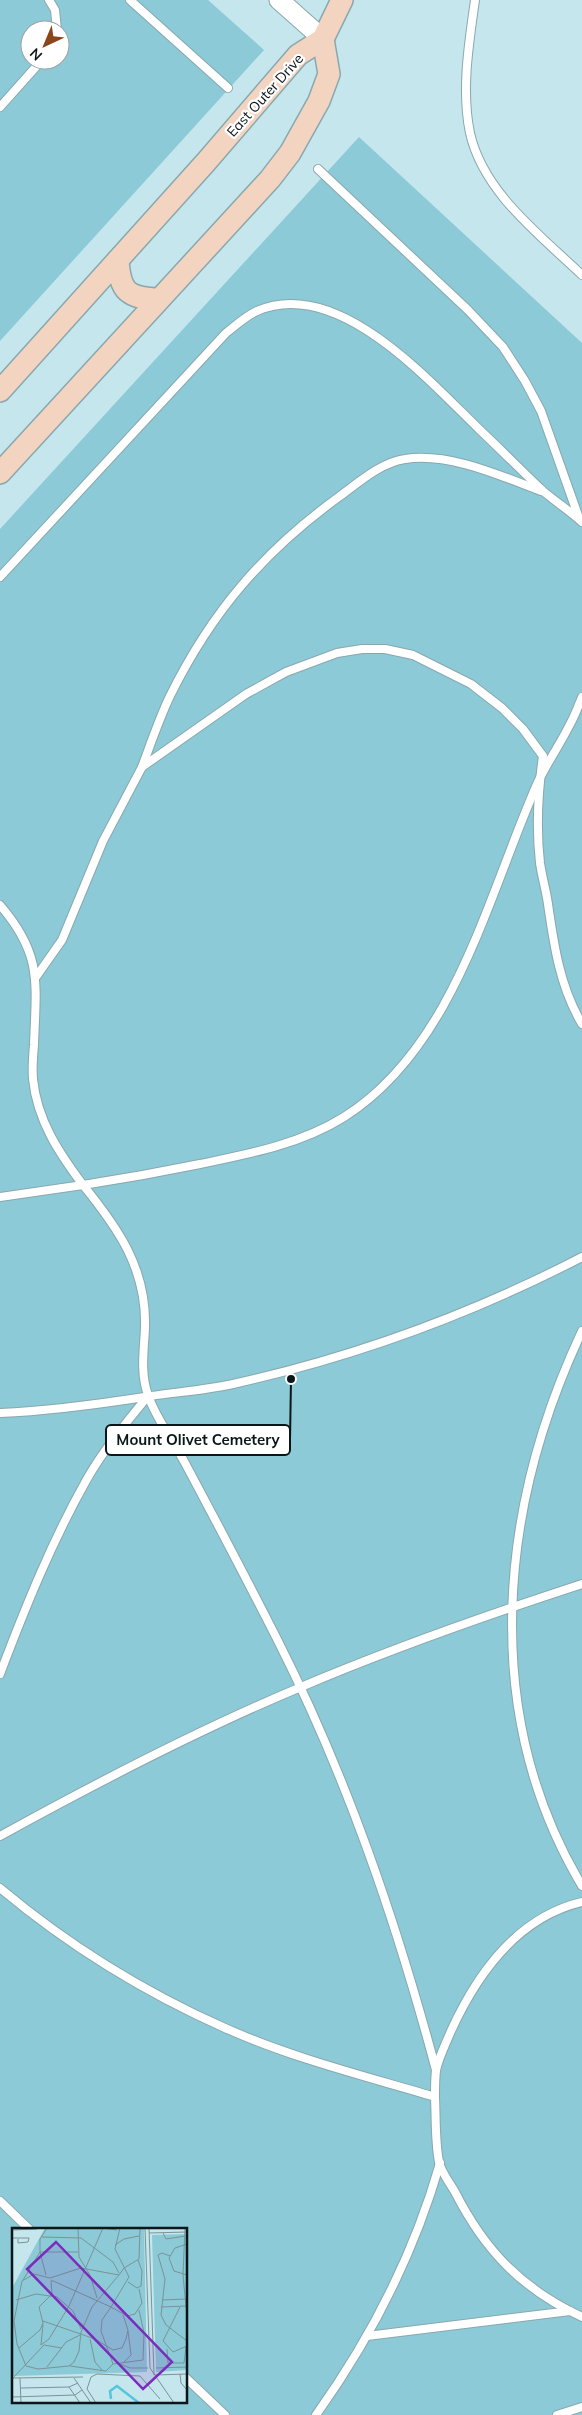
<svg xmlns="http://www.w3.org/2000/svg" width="582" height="2415" viewBox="0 0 582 2415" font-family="Mulish,sans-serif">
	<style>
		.green { fill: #8bcad6; fill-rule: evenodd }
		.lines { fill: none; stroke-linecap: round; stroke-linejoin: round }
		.service-casing { stroke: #89a8ae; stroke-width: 10 }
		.tertiary-casing { stroke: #89a8ae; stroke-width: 21 }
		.secondary-casing { stroke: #89a8ae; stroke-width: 24 }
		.service { stroke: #fff; stroke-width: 8 }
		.tertiary { stroke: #fff; stroke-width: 19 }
		.secondary { stroke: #f3d4c1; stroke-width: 21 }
		.labels { text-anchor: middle; stroke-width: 4.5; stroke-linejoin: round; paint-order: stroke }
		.street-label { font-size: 14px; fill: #0a1618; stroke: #fff }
		.inset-river { fill: none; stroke: #52c7da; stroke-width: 2.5 }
		.inset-road { fill: none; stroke: #7a9397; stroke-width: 1 }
		.view { fill: #7b2cbf; fill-opacity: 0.15; stroke: #7b2cbf; stroke-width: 2.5 }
		.inset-edge { fill: none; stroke: #0a1618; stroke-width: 2.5 }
		.leader { fill: none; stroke: #0a1618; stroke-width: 2 }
		.callout-dot { fill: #0a1618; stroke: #fff; stroke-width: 2 }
		.callout { fill: #fff; stroke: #0a1618; stroke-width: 2 }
		.callout-label { font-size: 15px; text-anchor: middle; font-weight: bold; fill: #0a1618 }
	</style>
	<rect width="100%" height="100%" fill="#c5e6ec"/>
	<g class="green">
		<path d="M0 0H208L264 50 0 341ZM30 30H60V60H30Z"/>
		<path d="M359 137 582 343V2415H0V529ZM14 2229H186V2401H14Z"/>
	</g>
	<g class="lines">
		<g class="service-casing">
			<g id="service">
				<path d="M49 0 55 10 57 30"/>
				<path d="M130 0 228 88"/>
				<path d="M475 0C469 43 461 90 470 133 483 192 540 235 582 275"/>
				<path d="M0 107 42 60"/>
				<path d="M318 169 468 310 503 347 525 381 541 411 579 518"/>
				<path d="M0 577 226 333C236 325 246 316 257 311 338 276 429 381 480 430 501 450 522 471 543 491 556 502 570 511 582 522"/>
				<path d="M142 767C151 743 159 719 170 696 212 611 264 551 340 496 359 482 382 462 405 459 449 452 501 476 541 491"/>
				<path d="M0 905C43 955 36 983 34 1045 33 1056 32 1068 33 1079 37 1120 59 1153 83 1185 122 1179 161 1172 200 1164 249 1154 301 1144 344 1117 455 1047 488 894 538 782 547 763 559 746 568 728 574 718 578 707 582 697"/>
				<path d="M36 977 62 940 103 841 142 767 246 694 286 672 337 653 362 649H385L413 655 471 684 502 708 523 729 543 756C538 791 536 828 540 863 542 877 546 890 548 904 554 946 560 987 582 1024"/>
				<path d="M0 1197 83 1185C118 1228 147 1269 145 1328 144 1350 140 1373 148 1395 155 1417 174 1442 185 1463 216 1521 247 1580 277 1639 347 1777 396 1921 436 2070"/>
				<path d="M582 1331C499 1508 479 1713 582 1886"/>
				<path d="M0 1413C51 1411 100 1404 151 1396 178 1392 206 1390 233 1384 354 1357 472 1314 582 1257"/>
				<path d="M0 1674C25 1608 52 1541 87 1479 104 1449 126 1423 148 1396"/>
				<path d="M0 1836C98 1782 198 1730 301 1687 393 1648 487 1615 582 1584"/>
				<path d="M0 1888C68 1945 144 1992 225 2028 292 2058 365 2076 435 2097 436 2118 435 2141 439 2162 441 2172 450 2183 455 2192 485 2251 522 2289 582 2317"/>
				<path d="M435 2097C435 2088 435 2079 436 2070 439 2057 446 2043 451 2031 477 1974 518 1917 582 1902"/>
				<path d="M0 2201 29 2229"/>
				<path d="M367 2336 570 2311"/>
				<path d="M186 2378 225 2415"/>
				<path d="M316 2415C371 2338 414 2254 440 2163"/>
				<path d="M557 2415 582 2407"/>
			</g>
		</g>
		<g class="tertiary-casing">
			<path id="tertiary" d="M279 0 323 39"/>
		</g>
		<g class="secondary-casing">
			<g id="secondary">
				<path d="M323 39 342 0"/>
				<path d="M118 260C120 292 128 298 159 299"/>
				<path d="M0 391 206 162 298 55 323 39"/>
				<path d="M0 473 270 179 290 153 319 101 329 74 323 39"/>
			</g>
		</g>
		<use href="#service" class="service"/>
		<use href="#tertiary" class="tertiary"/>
		<use href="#secondary" class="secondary"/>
	</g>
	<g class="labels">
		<g class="street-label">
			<text transform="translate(265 95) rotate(-48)" y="5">East Outer Drive</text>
		</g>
	</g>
	<g transform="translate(12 2228)">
		<rect width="175" height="175" fill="#c5e6ec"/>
		<path d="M33 0H132L135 144 1 148 0 60ZM175 6V142L144 144 140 7Z" fill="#8bcad6"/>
		<path class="inset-river" d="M99 171 98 163 105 158 127 175"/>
		<path class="inset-road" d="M66 0 67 29 78 47 85 70M90 0 105 2M133 0 138 140 162 175M137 0 142 147M173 0 171 47 175 89M0 2 25 1M137 5 175 4M151 5 154 11 173 8M30 9 69 10 101 34 107 45M0 10H17L16 14 6 15V11M175 16 163 20 157 30 162 43 175 47M103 17 112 11 127 8M158 28 150 25 146 27 153 51 149 87 154 97 175 113M34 47 28 24V11L35 0M107 47 69 40 38 50 22 46 10 53 2 93 5 116 14 138 26 141 57 138 62 134 67 123 69 104 80 79 101 54 107 47 112 40 127 31 128 0M11 52 28 24H66M39 52 99 79 117 49 103 21 108 0M116 54 125 60 129 58 130 43 126 32M4 72 24 66 45 69 61 83 69 101M150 72 175 71M149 79 175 78M168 79 151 113 161 124 175 118M31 93 83 111 101 122 110 120 114 111 116 102 111 87M78 111 83 134 90 142M29 117 37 111 57 78 91 0M29 117 31 96M7 120 28 102 31 95 27 79 40 66 39 53M155 121 156 135H172L174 119M111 135 119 127 116 103M101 136 89 103 90 92 99 79 115 88 123 86 130 75 127 61M108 136 118 140H136M58 138 94 143 101 136 131 132 132 105 127 82M35 139 54 114 68 107M144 140 175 139M168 146 169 155 175 162M143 147 175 146M0 150 71 149M1 150 32 117 50 120M8 150 9 175M62 150 79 175M57 159 68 175M9 160 57 159 66 155M0 169 63 167 70 162M84 175 75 161 79 149 85 146 128 148 148 171"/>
		<path class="view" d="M44 14 160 134 131 161 15 41Z"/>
		<rect width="175" height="175" class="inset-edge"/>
	</g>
	<path class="leader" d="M291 1379L290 1440"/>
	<circle class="callout-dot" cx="291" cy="1379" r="5"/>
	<rect class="callout" x="106" y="1425" width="184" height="30" rx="5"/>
	<g class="callout-label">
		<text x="198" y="1445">Mount Olivet Cemetery</text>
	</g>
	<g transform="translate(45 45) rotate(224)"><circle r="24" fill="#ffffff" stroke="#9da2a3"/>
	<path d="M0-4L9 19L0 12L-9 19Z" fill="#8a451d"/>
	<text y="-8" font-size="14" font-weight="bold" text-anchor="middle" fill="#0a1618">N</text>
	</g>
</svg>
